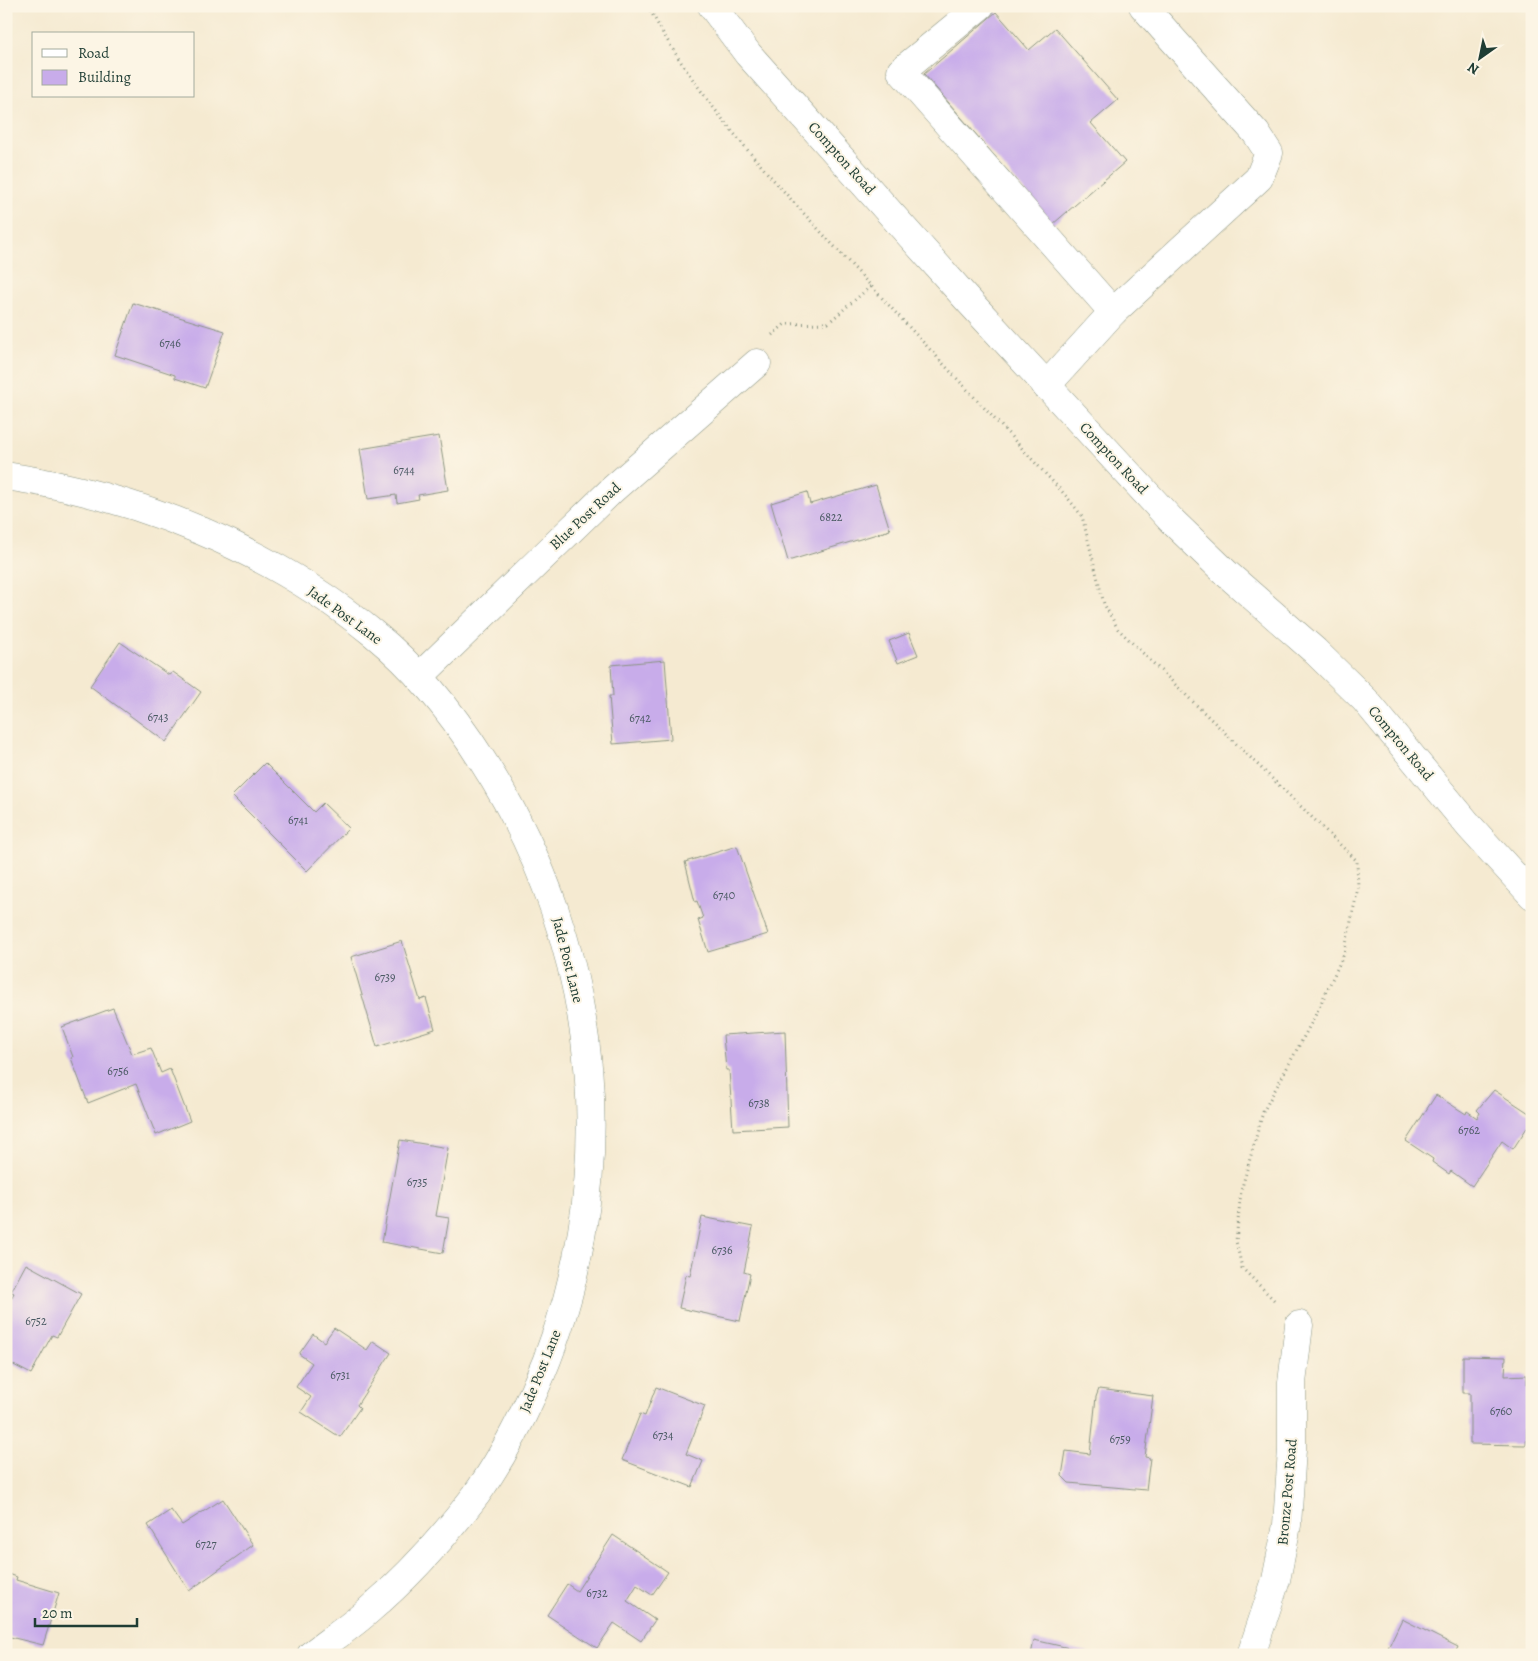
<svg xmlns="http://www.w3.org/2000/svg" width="1538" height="1661" viewBox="0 0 1538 1661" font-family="Alegreya,serif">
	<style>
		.building { fill: #c8acea }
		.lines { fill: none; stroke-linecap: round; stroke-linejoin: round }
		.minor-casing { stroke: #8a9482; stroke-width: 29 }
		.path { stroke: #8a9482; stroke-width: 3; stroke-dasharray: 1 4; stroke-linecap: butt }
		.minor { stroke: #fff; stroke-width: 28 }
		.labels { text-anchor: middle; stroke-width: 4; stroke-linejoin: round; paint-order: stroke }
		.number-label { font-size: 12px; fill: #495962 }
		.street-label { font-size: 15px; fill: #1f3d34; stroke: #fcf5e5 }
	</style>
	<rect width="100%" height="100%" fill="#fcf5e5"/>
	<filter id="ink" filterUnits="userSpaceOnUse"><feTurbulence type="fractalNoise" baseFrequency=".02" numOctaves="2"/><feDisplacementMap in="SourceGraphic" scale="10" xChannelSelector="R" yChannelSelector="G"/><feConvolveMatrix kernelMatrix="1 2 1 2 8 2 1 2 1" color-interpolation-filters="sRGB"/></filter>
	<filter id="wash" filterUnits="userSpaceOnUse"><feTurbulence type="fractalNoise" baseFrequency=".0096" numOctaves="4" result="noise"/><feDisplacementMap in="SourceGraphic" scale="20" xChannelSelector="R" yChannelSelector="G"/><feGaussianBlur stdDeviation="1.12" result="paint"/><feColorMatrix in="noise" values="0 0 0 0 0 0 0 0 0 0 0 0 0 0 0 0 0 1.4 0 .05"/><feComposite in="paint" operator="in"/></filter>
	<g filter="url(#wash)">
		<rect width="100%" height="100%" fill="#f5ead1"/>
		<g id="blocks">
			<g class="building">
				<path d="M996 12 1029 50 1055 28 1118 100 1091 123 1125 162 1053 224 924 74Z"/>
				<path d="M133 303 225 331 205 388 175 378V375L115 355Z"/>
				<path d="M439 436 448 490 418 495 419 499 397 503 396 495 368 499 360 449Z"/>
				<path d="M876 485 890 530 788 561 771 503 807 492 810 504Z"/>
				<path d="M909 633 918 655 898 663 889 641Z"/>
				<path d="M120 642 169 675 173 672 201 692 166 742 90 686Z"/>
				<path d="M665 660 671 739 613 744 609 696H613L611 665Z"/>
				<path d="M265 763 314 812 323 803 349 828 307 871 232 796Z"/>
				<path d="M737 846 768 934 708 952 698 920 703 918 697 901 695 902 685 862Z"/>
				<path d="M402 941 420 1000 426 998 435 1029 377 1047 351 957Z"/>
				<path d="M113 1008 132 1054 151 1048 161 1073 170 1069 190 1121 156 1135 136 1084 88 1103 71 1058 73 1057 62 1027Z"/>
				<path d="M785 1031 788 1127 733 1130 729 1070H726L723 1035Z"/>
				<path d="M1494 1090 1532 1115V1120L1513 1149 1502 1141 1472 1186 1451 1171 1449 1174 1432 1162 1433 1159 1406 1141 1436 1095 1466 1114 1467 1111 1477 1118 1480 1113 1477 1110Z"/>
				<path d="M400 1140 448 1148 436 1216 449 1218 443 1253 382 1242Z"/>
				<path d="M702 1217 753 1227 744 1272 750 1274 740 1321 679 1308 686 1275 690 1276Z"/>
				<path d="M26 1264 81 1294 57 1337 52 1335 31 1374 6 1361V1307L14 1293 11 1292Z"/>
				<path d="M334 1328 367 1350 373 1341 391 1353 357 1405 360 1408 340 1437 301 1412 311 1397 296 1387 312 1363 299 1354 313 1334 324 1342Z"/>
				<path d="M1463 1356 1506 1357 1505 1376 1527 1375V1384H1532V1428H1527L1526 1445 1470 1444V1393H1463Z"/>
				<path d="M656 1387 705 1406 686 1454 703 1461 692 1487 622 1460 640 1414 645 1416Z"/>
				<path d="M1099 1389 1153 1396 1145 1457 1150 1458 1146 1490 1069 1483 1062 1476 1066 1451 1090 1454 1096 1397Z"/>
				<path d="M223 1499 253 1545 189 1591 148 1525 171 1510 182 1525Z"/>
				<path d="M613 1535 668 1572 652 1595 637 1585 627 1601 655 1620 641 1641 614 1623 597 1648 547 1615 567 1584 577 1591Z"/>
				<path d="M6 1573 17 1577 16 1580 59 1593 43 1645 6 1636Z"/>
				<path d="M1402 1619 1458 1647 1454 1655H1389L1391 1649 1388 1648Z"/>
				<path d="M1034 1640 1087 1652V1655H1031Z"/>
			</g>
		</g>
	</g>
	<g filter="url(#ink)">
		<use href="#blocks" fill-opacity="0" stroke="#8a9482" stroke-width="1"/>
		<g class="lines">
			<g class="minor-casing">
				<g id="minor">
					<path d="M712 6 748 54 966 298 1171 520 1226 573 1315 651 1365 700 1470 827 1532 895"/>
					<path d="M980 6 901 71 1113 312"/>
					<path d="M1046 386 1113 312 1259 178 1269 153 1256 133 1143 6"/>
					<path d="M6 476C139 496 270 549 374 634 417 669 453 714 482 760 604 949 626 1185 534 1391 518 1427 499 1463 476 1495 444 1537 408 1577 368 1611 350 1627 330 1640 311 1655"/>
					<path d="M419 677 613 489 757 363"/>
					<path d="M1251 1655 1276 1580 1287 1525 1292 1449V1383L1299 1325"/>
				</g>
			</g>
			<g class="path">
				<path d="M648 6C698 102 773 180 845 258 919 338 993 417 1067 497L1082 516 1104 604 1118 629 1357 861 1358 888 1344 954 1314 1018 1263 1112 1241 1191 1236 1241 1242 1268 1276 1302"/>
				<path d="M772 335 785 324 828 323 871 286"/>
			</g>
			<use href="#minor" class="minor"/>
		</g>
	</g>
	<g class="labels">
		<g class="number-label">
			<text x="170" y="347">6746</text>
			<text x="404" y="474">6744</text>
			<text x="831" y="521">6822</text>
			<text x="158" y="721">6743</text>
			<text x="640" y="722">6742</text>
			<text x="298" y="824">6741</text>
			<text x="724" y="899">6740</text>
			<text x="385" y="981">6739</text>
			<text x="118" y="1075">6756</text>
			<text x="759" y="1107">6738</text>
			<text x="1469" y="1134">6762</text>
			<text x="417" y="1186">6735</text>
			<text x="722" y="1254">6736</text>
			<text x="36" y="1325">6752</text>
			<text x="340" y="1379">6731</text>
			<text x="1501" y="1415">6760</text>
			<text x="663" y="1439">6734</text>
			<text x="1120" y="1443">6759</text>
			<text x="206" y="1548">6727</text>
			<text x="597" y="1597">6732</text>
		</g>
		<g class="street-label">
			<text transform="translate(842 158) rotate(48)" y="5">Compton Road</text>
			<text transform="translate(1114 458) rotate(47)" y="5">Compton Road</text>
			<text transform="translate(585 516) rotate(-43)" y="5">Blue Post Road</text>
			<text transform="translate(345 615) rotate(36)" y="5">Jade Post Lane</text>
			<text transform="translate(1401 743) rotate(50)" y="5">Compton Road</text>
			<text transform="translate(568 960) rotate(76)" y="5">Jade Post Lane</text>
			<text transform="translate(540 1371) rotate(-68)" y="5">Jade Post Lane</text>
			<text transform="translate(1287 1492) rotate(-85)" y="5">Bronze Post Road</text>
		</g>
	</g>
	<rect width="1538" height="1661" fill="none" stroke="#fcf5e5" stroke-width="25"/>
	<rect x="32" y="32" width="162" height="65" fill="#fcf5e5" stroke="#a4ab9e"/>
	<rect x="42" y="49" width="25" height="8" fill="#ffffff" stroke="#a4ab9e"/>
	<text x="78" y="58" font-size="15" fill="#1f3d34">Road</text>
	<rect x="42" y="70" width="25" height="15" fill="#c8acea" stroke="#a4ab9e"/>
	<text x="78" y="82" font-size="15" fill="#1f3d34">Building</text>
	<g transform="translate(1480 58) rotate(213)" stroke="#fcf5e5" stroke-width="4" paint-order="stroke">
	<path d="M0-4L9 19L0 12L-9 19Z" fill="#1f3d34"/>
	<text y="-8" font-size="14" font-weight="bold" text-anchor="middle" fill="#1f3d34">N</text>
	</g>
	<path d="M35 1618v8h102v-8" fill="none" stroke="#1f3d34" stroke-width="2.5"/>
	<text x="42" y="1618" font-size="15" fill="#1f3d34" stroke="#fcf5e5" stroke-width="4" paint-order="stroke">20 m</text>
</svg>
